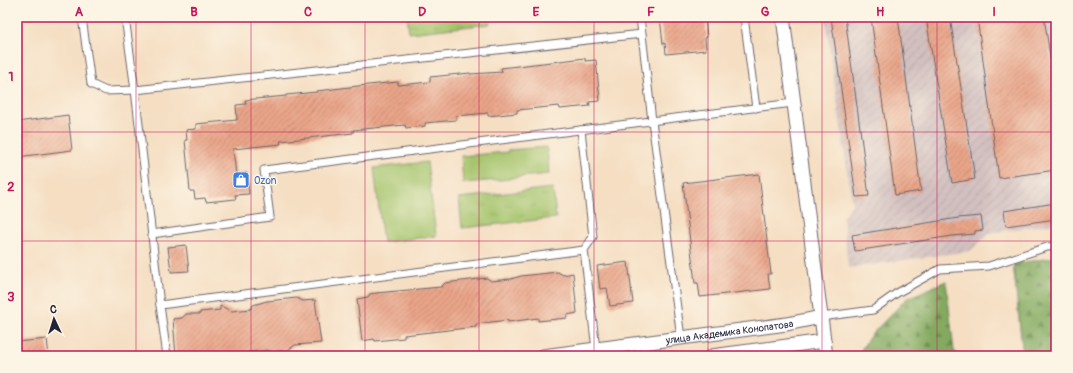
<svg xmlns="http://www.w3.org/2000/svg" width="1073" height="373" viewBox="0 0 1073 373" font-family="Pangolin,sans-serif">
	<style>
		.industrial { fill: url(#industrial-furrows) }
		.grass { fill: url(#grass-tufts); stroke: #647354 }
		.forest { fill: url(#forest-firs); stroke: #53664e }
		.pitch { fill: #a5c46c; stroke: #647354 }
		.building { fill: url(#building-hatch) }
		.lines { fill: none; stroke-linecap: round; stroke-linejoin: round }
		.service-casing { stroke: #6c646a; stroke-width: 9 }
		.minor-casing { stroke: #6c646a; stroke-width: 15 }
		.service { stroke: #fff; stroke-width: 7 }
		.minor { stroke: #fff; stroke-width: 13 }
		.grid { fill: none; stroke: #c2185b; stroke-width: 1; stroke-opacity: 0.55 }
		.labels { text-anchor: middle; stroke-width: 3; stroke-linejoin: round; paint-order: stroke }
		.shop-label { font-size: 10px; fill: #366cbe; stroke: #fcf5e5; text-anchor: start }
		.street-label { font-size: 10px; fill: #22223b; stroke: #fcf5e5 }
		.neatline { fill: none; stroke: #c2185b; stroke-width: 1.5 }
		.grid-label { font-size: 13px; text-anchor: middle; font-weight: bold; fill: #c2185b }
	</style>
	<defs>
		<pattern id="industrial-furrows" width="10" height="10" patternUnits="userSpaceOnUse"><rect width="10" height="10" fill="#d2bfbf"/><path d="M-1 1l2-2M0 10L10 0M9 11l2-2" fill="none" stroke="#b4a4a5"/></pattern>
		<pattern id="grass-tufts" width="24" height="20" patternUnits="userSpaceOnUse"><rect width="24" height="20" fill="#a5c46c"/><path d="M3 7l-1-3M5 7V3M7 7l1-3M15 17l-1-3M17 17v-4M19 17l1-3" fill="none" stroke="#8ea85e"/></pattern>
		<pattern id="forest-firs" width="22" height="20" patternUnits="userSpaceOnUse"><rect width="22" height="20" fill="#84aa60"/><path d="M5 1l3.5 6h-7zM16 11l3.5 6h-7z" fill="#6c8a50"/></pattern>
		<pattern id="building-hatch" width="6" height="6" patternUnits="userSpaceOnUse"><rect width="6" height="6" fill="#eaa589"/><path d="M-1 1l2-2M0 6l6-6M5 7l2-2" fill="none" stroke="#bd8671"/></pattern>
	</defs>
	<rect width="100%" height="100%" fill="#fcf5e5"/>
	<filter id="ink" filterUnits="userSpaceOnUse"><feTurbulence type="fractalNoise" baseFrequency=".025" numOctaves="2"/><feDisplacementMap in="SourceGraphic" scale="8" xChannelSelector="R" yChannelSelector="G"/><feConvolveMatrix kernelMatrix="1 2 1 2 8 2 1 2 1" color-interpolation-filters="sRGB"/></filter>
	<filter id="wash" filterUnits="userSpaceOnUse"><feTurbulence type="fractalNoise" baseFrequency=".012" numOctaves="4" result="noise"/><feDisplacementMap in="SourceGraphic" scale="16" xChannelSelector="R" yChannelSelector="G"/><feGaussianBlur stdDeviation="0.9" result="paint"/><feColorMatrix in="noise" values="0 0 0 0 0 0 0 0 0 0 0 0 0 0 0 0 0 1.4 0 .05"/><feComposite in="paint" operator="in"/></filter>
	<g filter="url(#wash)">
		<rect width="100%" height="100%" fill="#f5dec2"/>
		<path class="industrial" d="M825 17H1056V223L990 233 970 251 848 268 843 217 852 204Z"/>
		<g class="grass">
			<path d="M407 17H489L490 24 409 33Z"/>
			<path d="M553 188 556 218 462 228 459 198Z"/>
		</g>
		<g class="forest">
			<path d="M1056 257V356H1023L1013 264Z"/>
			<path d="M946 281 954 351 960 356H857L870 336 906 299Z"/>
		</g>
		<g class="pitch">
			<path d="M547 147 549 174 510 178V179L463 183 461 156 508 152V150Z"/>
			<path d="M427 162 436 236 383 242 374 168Z"/>
		</g>
		<g id="blocks">
			<g class="building">
				<path d="M660 17H705L707 37 705 38 706 50 666 54 665 43 663 44Z"/>
				<path d="M831 17H845L869 196 856 197Z"/>
				<path d="M871 17H898L921 191 895 195Z"/>
				<path d="M926 17H950L975 179 952 183Z"/>
				<path d="M977 17H1044L1056 95V170L999 178Z"/>
				<path d="M585 58V61L596 60 600 101 589 102 590 106 560 109 559 106 517 110V113L488 116V113L456 116V120L425 123V126L406 128 405 125 353 130V133L280 141 281 144 233 149 236 174 247 173 249 194 235 195 236 199 206 202 205 198 195 199 194 191H190L185 140H187L186 130 196 129V124L237 120 236 105 246 104 245 100 286 96V95L317 92V91L358 86 398 82V85L430 82V77L470 73V74L502 72 501 68Z"/>
				<path d="M68 115 72 150 17 157V122Z"/>
				<path d="M759 174 771 274H768L770 289 700 297 698 283H695L683 183Z"/>
				<path d="M1056 203V219L1006 226 1004 211Z"/>
				<path d="M981 216 983 230 975 231V234L952 236 855 251 852 235 958 218Z"/>
				<path d="M186 245 189 271 171 272 168 247Z"/>
				<path d="M628 262 633 303 610 306 607 288 600 289 597 266Z"/>
				<path d="M558 272 563 275 573 273 577 313 567 315V318L538 321V318L508 322V320L476 324V327L404 335V338L375 341 374 339 362 341 357 299 368 297 370 294 376 293 441 287 445 283 487 278 491 281 511 279 521 276Z"/>
				<path d="M297 298 302 301 315 300 321 343 295 345 288 350 273 352 267 350 225 355 224 356H176L173 319 182 318 186 314H200V312L220 310V306L232 311 251 309 253 305 267 301Z"/>
				<path d="M47 339 49 356H17V342Z"/>
			</g>
		</g>
	</g>
	<g filter="url(#ink)">
		<use href="#blocks" fill-opacity="0" stroke="#6c646a" stroke-width="1"/>
		<g class="lines">
			<g class="service-casing">
				<g id="service">
					<path d="M82 17 91 84 106 91 135 90 642 34"/>
					<path d="M125 17 135 90 160 305"/>
					<path d="M640 17 652 121 681 338"/>
					<path d="M744 17 756 108"/>
					<path d="M581 130 593 237 584 250 596 349"/>
					<path d="M152 234 270 217 264 170 793 103"/>
					<path d="M821 317 873 310 897 293 940 269 989 266 1047 247 1056 246"/>
					<path d="M167 356 160 305 584 250"/>
				</g>
			</g>
			<g class="minor-casing">
				<g id="minor">
					<path d="M783 17 826 356"/>
					<path id="s1" d="M543 356 787 324 821 317"/>
					<path d="M712 356 824 341"/>
				</g>
			</g>
			<use href="#service" class="service"/>
			<use href="#minor" class="minor"/>
		</g>
	</g>
	<path class="grid" d="M136 17V356M251 17V356M365 17V356M479 17V356M594 17V356M708 17V356M822 17V356M937 17V356M17 132H1056M17 241H1056"/>
	<defs>
		<g id="shop-square" transform="scale(0.9)"><rect x="-9" y="-9" width="18" height="18" rx="4" fill="#3f7fe0" stroke="#fcf5e5"/><path d="M-5-2.5h2.3a2.7 3.5 0 0 1 5.4 0H5L5.5 6h-11ZM-1.5-2.5h3a1.5 2.3 0 0 0-3 0Z" fill="#fff"/></g>
	</defs>
	<g fill-rule="evenodd">
		<use href="#shop-square" x="241" y="180"/>
	</g>
	<g class="labels">
		<g class="shop-label">
			<text x="254" y="184">Ozon</text>
		</g>
		<g class="street-label">
			<text dy="4" stroke="none"><textPath href="#s1" startOffset="188">улица Академика Конопатова</textPath></text>
		</g>
	</g>
	<rect width="1073" height="373" fill="none" stroke="#fcf5e5" stroke-width="44"/>
	<g transform="translate(54 319) rotate(356)" stroke="#fcf5e5" stroke-width="3" paint-order="stroke">
	<path d="M0-3L7 15L0 10L-7 15Z" fill="#22223b"/>
	<text y="-6" font-size="11" font-weight="bold" text-anchor="middle" fill="#22223b">С</text>
	</g>
	<rect x="22" y="22" width="1029" height="329" class="neatline"/>
	<g class="grid-label">
		<text x="79" y="16">A</text>
		<text x="194" y="16">B</text>
		<text x="308" y="16">C</text>
		<text x="422" y="16">D</text>
		<text x="536" y="16">E</text>
		<text x="651" y="16">F</text>
		<text x="765" y="16">G</text>
		<text x="880" y="16">H</text>
		<text x="994" y="16">I</text>
		<text x="11" y="81">1</text>
		<text x="11" y="191">2</text>
		<text x="11" y="301">3</text>
	</g>
</svg>
